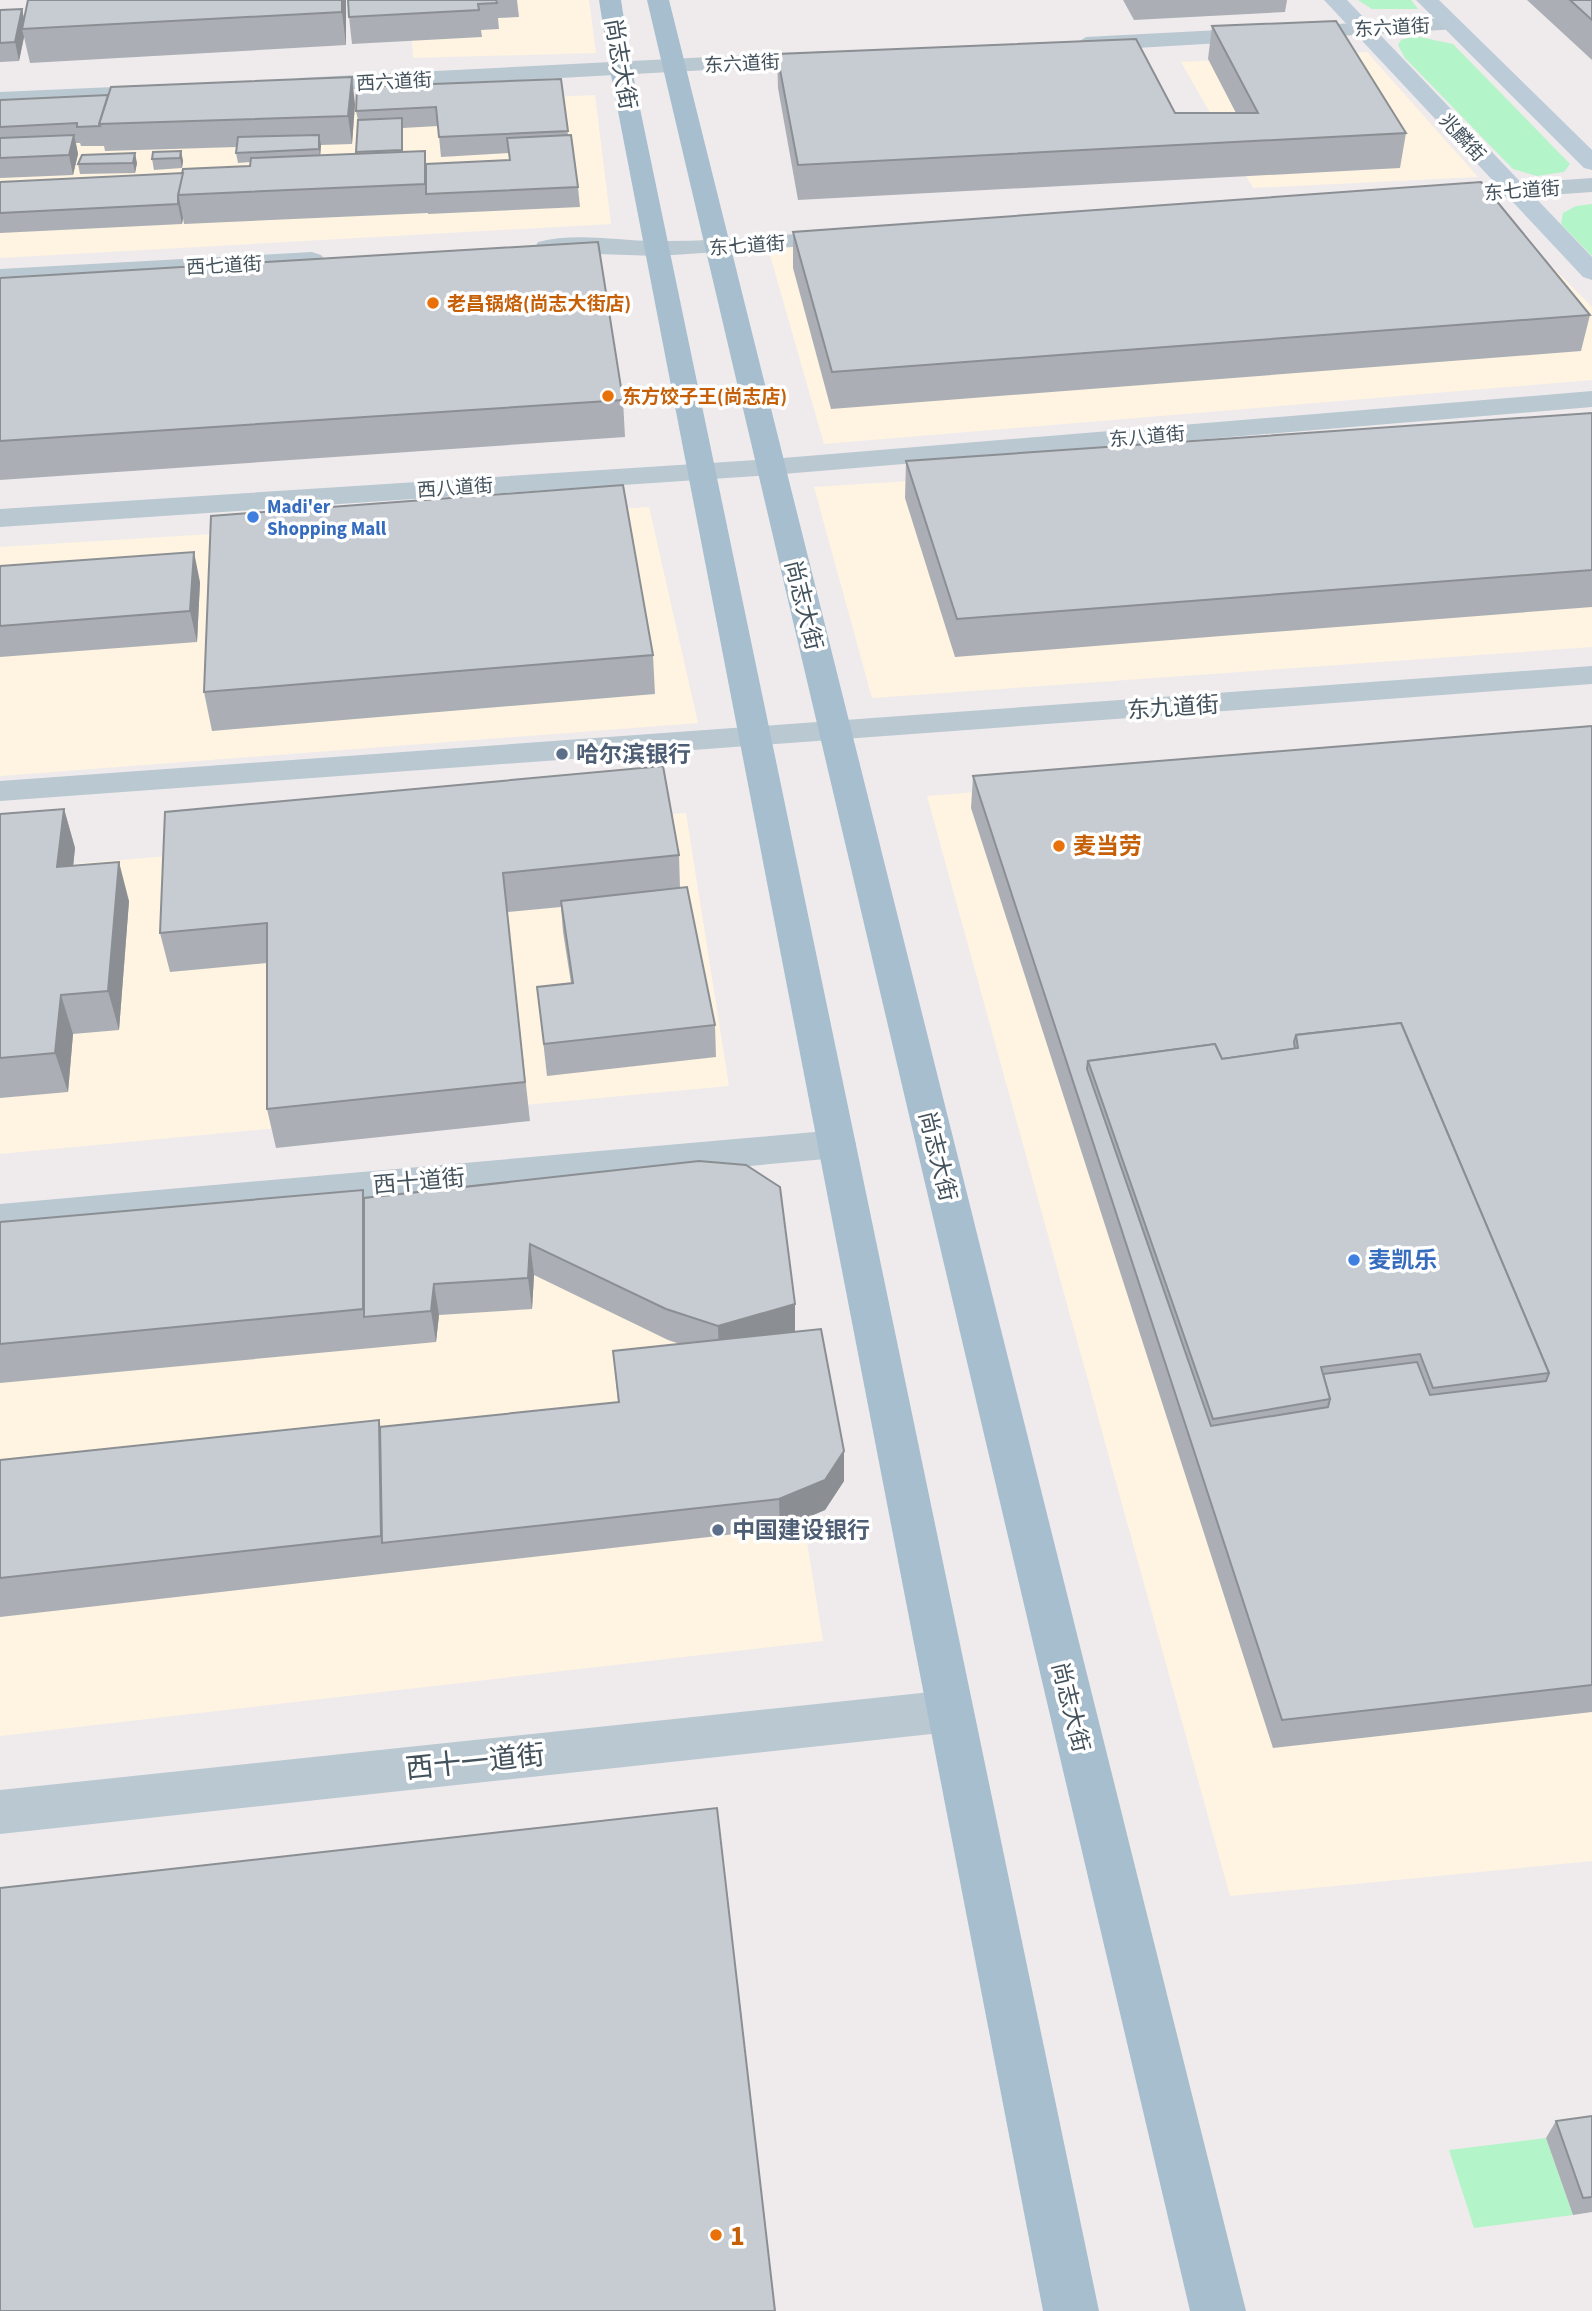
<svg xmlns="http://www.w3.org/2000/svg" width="1592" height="2311" viewBox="0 0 1592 2311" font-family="'Source Sans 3','Noto Sans SC',sans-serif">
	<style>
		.commercial { fill: #fef4e1 }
		.green { fill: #b3f4c8 }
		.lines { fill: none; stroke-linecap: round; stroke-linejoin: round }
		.street { fill: #bac8d1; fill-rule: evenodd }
		.secondary { fill: #bbcbd8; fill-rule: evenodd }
		.primary { fill: #a7becf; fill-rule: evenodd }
		.wall { fill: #abafb5; fill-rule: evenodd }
		.shaded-wall { fill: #8b8f93 }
		.building { fill: #c7ccd2; stroke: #8b8f93; stroke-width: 2; fill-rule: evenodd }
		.food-dot { fill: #e8710a; stroke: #fff; stroke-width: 2.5 }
		.shop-dot { fill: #3f7fe0; stroke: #fff; stroke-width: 2.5 }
		.service-dot { fill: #5c6f8a; stroke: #fff; stroke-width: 2.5 }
		.labels { text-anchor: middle; stroke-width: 7; stroke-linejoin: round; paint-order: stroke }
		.far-street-label { font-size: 19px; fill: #42515b; stroke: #fff }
		.far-food-label { font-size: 19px; font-weight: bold; fill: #c56008; stroke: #fff; text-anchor: start }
		.far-shop-label { font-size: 19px; font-weight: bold; fill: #366cbe; stroke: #fff; text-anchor: start }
		.street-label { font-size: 23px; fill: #42515b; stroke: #fff }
		.service-label { font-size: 23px; font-weight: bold; fill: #4e5e75; stroke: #fff; text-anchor: start }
		.food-label { font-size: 23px; font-weight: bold; fill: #c56008; stroke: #fff; text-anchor: start }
		.shop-label { font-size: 23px; font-weight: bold; fill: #366cbe; stroke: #fff; text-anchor: start }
		.near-street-label { font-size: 28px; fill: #42515b; stroke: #fff }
		.near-food-label { font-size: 28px; font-weight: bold; fill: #c56008; stroke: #fff; text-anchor: start }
	</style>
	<rect width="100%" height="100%" fill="#efebec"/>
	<g class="commercial">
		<path d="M409 0H589L596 53 413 58Z"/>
		<path d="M1367 52 1478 177 1253 188 1181 62Z"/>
		<path d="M595 95 611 224 0 258V122Z"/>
		<path d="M1491 205 1592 307V380L824 444 768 248Z"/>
		<path d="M1592 438V647L872 698 814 487Z"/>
		<path d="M649 507 698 723 0 776V547Z"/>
		<path d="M1592 743V1861L1230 1896 927 796Z"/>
		<path d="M686 813 729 1086 0 1154V870Z"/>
		<path d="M755 1219 823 1641 0 1736V1294Z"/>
	</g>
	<g class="green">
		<path d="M1358 0H1411L1418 9H1372Z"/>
		<path d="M1415 36 1453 44 1570 164 1564 172 1537 176 1513 169 1405 58 1398 45 1401 40Z"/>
		<path d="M1592 204V256L1561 224 1563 213 1576 206Z"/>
		<path d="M1546 2138 1573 2215 1474 2228 1449 2150Z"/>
	</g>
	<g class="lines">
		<g class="street">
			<path d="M1450 18 1458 19 1461 24 1458 29 1086 51 1075 44 1086 37Z"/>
			<path d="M830 51 841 58 838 63 299 92 288 85 299 78Z"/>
			<path d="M159 85 167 87 170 92 167 97 0 106V92Z"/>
			<path d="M1592 178V192L1438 203 1429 201 1426 196 1429 191 1438 189Z"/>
			<path d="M844 231 853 233 856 238 853 243 657 256 538 252 535 247 538 242C576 232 617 241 656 241 718 242 782 234 844 231Z"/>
			<path d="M312 252 321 255 325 260 321 265 0 285V269Z"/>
			<path d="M1592 391V407L771 475 0 527V509L771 459Z"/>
			<path d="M1592 666V684L0 801V781Z"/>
			<path d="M837 1130 851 1134 856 1144 851 1154 837 1158 0 1234V1204Z"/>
			<path d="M950 1690 967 1696 973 1711 967 1726 950 1732 0 1834V1790Z"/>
		</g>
		<g class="secondary">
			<path d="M1324 0H1347L1592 257V280L1583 277Z"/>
			<path d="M1416 0H1439L1592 150V170L1584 168Z"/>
		</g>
		<g class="primary">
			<path d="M599 0H621L632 70 1099 2311H1043L610 70Z"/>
			<path d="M647 0H669L1246 2311H1190Z"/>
		</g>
	</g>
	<g class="wall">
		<path d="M346 0V45L30 63 24 37 19 61 0 62V10L22 9 24 20Z"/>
		<path d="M348 0H517L519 17 498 18 499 29 481 30 482 37 352 44 349 17Z"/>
		<path d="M1123 0H1287L1285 12 1134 20Z"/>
		<path d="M1527 0H1592V60Z"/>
		<path d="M1212 26 1406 133 1400 168 798 200 778 88 777 54 1175 113H1236L1208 59Z"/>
		<path d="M561 79 568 135 578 187 580 207 428 214V213L184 224 183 218 182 224 0 233V182L183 173 250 166 251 162 238 163 236 153 237 147 105 151 104 146H81L80 143H76L78 154 73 175 0 178V100L355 104 352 144 321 145 320 155 356 154 358 120 356 111ZM438 126 441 157 509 153V160L426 164 425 151 403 152V128Z"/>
		<path d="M181 151 183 161 182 168 154 170 152 159Z"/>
		<path d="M82 155 137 163 135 173 80 174 78 164Z"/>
		<path d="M793 232 1590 315 1581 351 831 409 793 268Z"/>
		<path d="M0 278 623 400 625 437 0 480Z"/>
		<path d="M1592 413V607L955 657 905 498 906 461Z"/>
		<path d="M0 566 200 582 197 642 0 657Z"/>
		<path d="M653 655 655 694 212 731 204 692Z"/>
		<path d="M1592 726V1712L1273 1748 971 808 973 776Z"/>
		<path d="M64 809 75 848 73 866 129 901 119 1030 73 1034 68 1092 0 1098V814Z"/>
		<path d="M165 812 679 855 680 888 715 1025 716 1057 547 1076 537 987 571 983 563 932 561 907 507 912 530 1121 276 1148 267 1109V963L170 972 160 933Z"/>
		<path d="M363 1190 364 1198 795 1304V1332L844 1451V1481L825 1510 780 1529 0 1617V1460L379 1420 380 1427 618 1402 613 1351 680 1344 668 1340 534 1275 532 1309 439 1315 436 1342 0 1383V1222Z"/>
		<path d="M1592 2116V2212L1573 2215 1546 2138 1556 2121Z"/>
	</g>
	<g class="shaded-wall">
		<path d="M342 0H346V45L342 12Z"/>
		<path d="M22 9 26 27 22 29 24 37 19 61 15 42Z"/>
		<path d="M352 77 355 104 352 144 348 116Z"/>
		<path d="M74 135 78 154 73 175 69 155Z"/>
		<path d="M319 135 321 145 320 159 319 149Z"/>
		<path d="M181 151 183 161 182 168 180 158Z"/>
		<path d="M135 153 137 163 135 173 133 163Z"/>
		<path d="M179 198 183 218 182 224 178 204Z"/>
		<path d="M194 552 200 582 197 642 190 611Z"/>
		<path d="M64 809 75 848 69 907 57 867Z"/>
		<path d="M119 862 129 901 119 1030 108 991Z"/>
		<path d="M61 995 73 1034 68 1092 55 1053Z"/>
		<path d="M363 1190 370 1229 364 1317 363 1309Z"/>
		<path d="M530 1244 534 1275 532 1309 528 1278Z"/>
		<path d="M434 1284 439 1315 436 1342 431 1311Z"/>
		<path d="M795 1304V1335L719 1356 718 1326Z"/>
		<path d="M379 1420 387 1457 382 1543 381 1536Z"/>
		<path d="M844 1451V1481L825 1510 780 1529 779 1499Z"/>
	</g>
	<g class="building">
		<path d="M28 0H342V12L22 29Z"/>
		<path d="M348 0H496L497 3 478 4 479 10 349 17Z"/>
		<path d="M1570 0H1592V20Z"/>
		<path d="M22 9 15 42 0 43V10Z"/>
		<path d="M1336 21 1406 133 798 165 777 54 1136 39 1175 113H1258L1212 26Z"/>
		<path d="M352 77 348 116 99 124 111 87Z"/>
		<path d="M561 79 568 131 439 137 436 107 356 111 357 87Z"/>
		<path d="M108 95 99 124 100 126 77 127V123L0 127V100Z"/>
		<path d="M402 118V150L356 152 358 120Z"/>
		<path d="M74 135 69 155 0 158V138Z"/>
		<path d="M319 135V149L236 153 238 137Z"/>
		<path d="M571 135 578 187 426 194V164L510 160 507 138Z"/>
		<path d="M181 151 180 158 152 159 153 152Z"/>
		<path d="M425 151V184L178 195 183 169 250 166 251 158Z"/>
		<path d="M135 153 133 163 78 164 82 155Z"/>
		<path d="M183 173 178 195V204L0 213V182Z"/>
		<path d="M1481 182 1590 315 832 372 793 232Z"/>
		<path d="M598 242 623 400 0 441V278Z"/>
		<path d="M1592 413V570L957 619 906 461Z"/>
		<path d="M623 485 653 655 204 692 211 516Z"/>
		<path d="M194 552 190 611 0 626V566Z"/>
		<path d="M1592 726V1685L1282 1720 973 776ZM1401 1023 1549 1373 1546 1381 1430 1395 1417 1362 1323 1374 1330 1399 1328 1407 1211 1426 1087 1069 1088 1061 1215 1044 1222 1059 1295 1049 1294 1042 1296 1035Z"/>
		<path d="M663 766 679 855 503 873 525 1082 267 1109V923L160 933 165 812Z"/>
		<path d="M64 809 57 867 119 862 108 991 61 995 55 1053 0 1058V814Z"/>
		<path d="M687 887 715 1025 544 1044 537 987 573 983 561 901Z"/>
		<path d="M1401 1023 1549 1373 1433 1388 1420 1354 1321 1367 1330 1399 1213 1419 1088 1061 1215 1044 1222 1059 1298 1048 1296 1035Z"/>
		<path d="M699 1161 746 1165 780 1187 795 1304 718 1326 666 1309 530 1244 528 1278 434 1284 431 1311 364 1317V1198Z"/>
		<path d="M363 1190V1309L0 1344V1222Z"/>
		<path d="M821 1329 844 1451 825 1480 779 1499 382 1543 380 1427 619 1402 613 1351Z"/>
		<path d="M379 1420 381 1536 0 1578V1460Z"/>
		<path d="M717 1808 775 2311H0V1888Z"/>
		<path d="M1592 2116V2197L1583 2198 1556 2121Z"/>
	</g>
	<g class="food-dot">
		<circle cx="433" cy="303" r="7"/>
		<circle cx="608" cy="396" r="7"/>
		<circle cx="1059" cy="846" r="7"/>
		<circle cx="716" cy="2235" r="7"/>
	</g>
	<g class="shop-dot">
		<circle cx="253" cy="517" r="7"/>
		<circle cx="1354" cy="1260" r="7"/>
	</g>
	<g class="service-dot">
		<circle cx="562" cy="754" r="7"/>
		<circle cx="718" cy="1530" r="7"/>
	</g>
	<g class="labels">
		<g class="far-street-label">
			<text transform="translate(1392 27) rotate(-3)" y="7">东六道街</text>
			<text transform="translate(742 63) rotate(-3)" y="7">东六道街</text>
			<text transform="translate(394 81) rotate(-3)" y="7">西六道街</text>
			<text transform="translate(1463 137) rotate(47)" y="7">兆麟街</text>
			<text transform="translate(1522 190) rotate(-4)" y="7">东七道街</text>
			<text transform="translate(747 245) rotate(-4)" y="7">东七道街</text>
			<text transform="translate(224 265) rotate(-3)" y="7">西七道街</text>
			<text transform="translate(1147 436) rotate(-5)" y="7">东八道街</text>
			<text transform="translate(455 487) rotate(-4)" y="7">西八道街</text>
		</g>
		<g class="far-food-label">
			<text x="447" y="310">老昌锅烙(尚志大街店)</text>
			<text x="622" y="403">东方饺子王(尚志店)</text>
		</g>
		<g class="far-shop-label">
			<text x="267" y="513">Madi'er<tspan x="267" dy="22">Shopping Mall</tspan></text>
		</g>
		<g class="street-label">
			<text transform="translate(621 64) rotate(80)" y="8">尚志大街</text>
			<text transform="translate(804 605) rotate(76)" y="8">尚志大街</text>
			<text transform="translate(1173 707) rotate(-4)" y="8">东九道街</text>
			<text transform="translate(938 1156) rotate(76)" y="8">尚志大街</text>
			<text transform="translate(419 1181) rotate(-5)" y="8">西十道街</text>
			<text transform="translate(1071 1707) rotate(76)" y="8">尚志大街</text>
		</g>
		<g class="service-label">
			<text x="576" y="762">哈尔滨银行</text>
			<text x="732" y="1538">中国建设银行</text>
		</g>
		<g class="food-label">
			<text x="1073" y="854">麦当劳</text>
		</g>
		<g class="shop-label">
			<text x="1368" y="1268">麦凯乐</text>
		</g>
		<g class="near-street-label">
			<text transform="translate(475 1761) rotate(-6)" y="10">西十一道街</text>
		</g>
		<g class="near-food-label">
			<text x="730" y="2245">1</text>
		</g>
	</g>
</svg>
